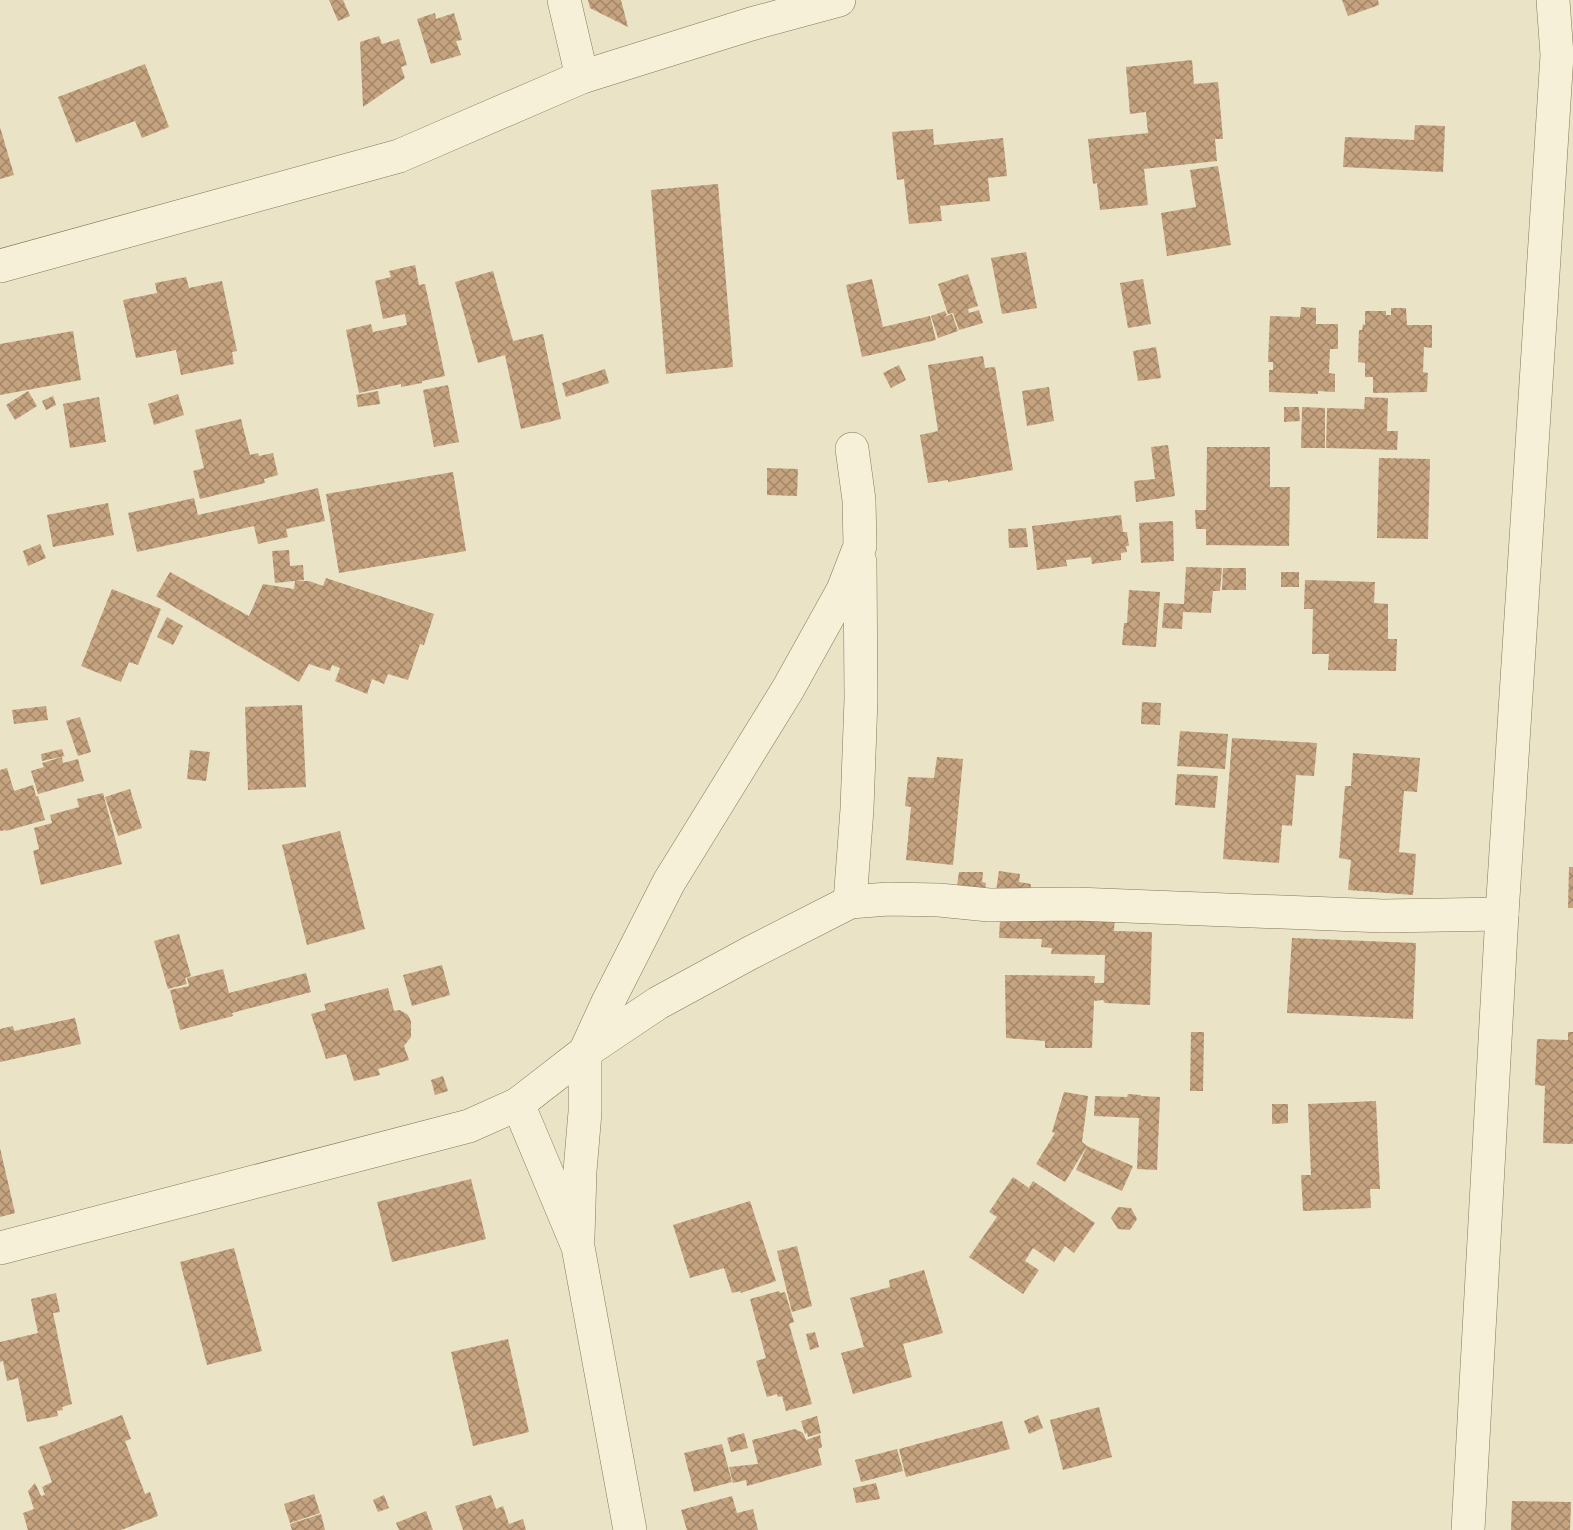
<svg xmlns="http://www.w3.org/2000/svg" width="1573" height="1530" viewBox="0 0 1573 1530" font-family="Merriweather,serif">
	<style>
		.building { fill: url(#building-cross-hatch) }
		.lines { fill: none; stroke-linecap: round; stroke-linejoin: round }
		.minor-casing { stroke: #84765d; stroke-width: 34 }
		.minor { stroke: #f6f0d8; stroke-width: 33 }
	</style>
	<defs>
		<pattern id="building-cross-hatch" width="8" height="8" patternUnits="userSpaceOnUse" patternTransform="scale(1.5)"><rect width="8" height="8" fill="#c5a37f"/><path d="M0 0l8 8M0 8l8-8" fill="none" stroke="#a18568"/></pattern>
	</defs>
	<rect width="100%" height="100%" fill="#eae3c6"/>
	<g class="building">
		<path d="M329 0H343L350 16 338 21Z"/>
		<path d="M588 0H621L628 27 590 8Z"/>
		<path d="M1342 0H1378L1379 5 1348 16Z"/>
		<path d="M435 13 436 19 454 13 462 40 456 41 461 55 431 64 417 19Z"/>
		<path d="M379 36 382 44 399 39 407 65 401 67 405 78 363 107 360 42Z"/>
		<path d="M1192 60 1194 84 1218 82 1223 139H1215L1217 161 1144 169 1148 205 1100 210 1097 183 1093 184 1088 139 1148 133 1146 112 1130 114 1126 67Z"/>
		<path d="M145 64 169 127 142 138 135 121 76 143 58 97Z"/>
		<path d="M1415 125 1445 126 1443 172 1343 167 1345 137 1414 140Z"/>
		<path d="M0 127 14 175 0 179Z"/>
		<path d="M933 129 934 145 1003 138 1007 176 988 178 990 201 940 206 942 221 909 224 904 179 897 180 892 132Z"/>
		<path d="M1218 166 1231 245 1167 256 1161 213 1196 207 1190 170Z"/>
		<path d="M718 184 733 367 666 374 651 190Z"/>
		<path d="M1026 252 1037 308 1002 314 991 258Z"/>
		<path d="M415 265 419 285 425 284 445 376 422 381V383L401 387V384L359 393 346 330 371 324 373 332 407 325 405 314 383 319 375 281 391 277 389 271Z"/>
		<path d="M493 271 513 341 543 334 561 419 521 429 505 355 478 363 455 282Z"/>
		<path d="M968 274 978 306 968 309 969 313 979 310 983 323 959 330 953 313 948 314 938 284Z"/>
		<path d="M186 277 189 288 222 281 237 351 232 352 234 364 181 375 176 350 136 358 123 300 157 293 155 283Z"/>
		<path d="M872 279 883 327 930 316 936 340 862 357 846 285Z"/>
		<path d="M1143 279 1151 324 1128 328 1120 283Z"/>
		<path d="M1301 307 1316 308V324H1338V349H1330L1329 373 1335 374V392L1318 391V394L1269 392V370H1273V362H1268L1270 316 1300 317Z"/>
		<path d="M1391 308H1406L1407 325H1432V348L1424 347 1423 372 1428 373 1427 392 1373 393V377H1365V363L1358 362 1359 330H1362L1363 324 1365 325V311H1386V315H1391Z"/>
		<path d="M945 311 947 315 943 317 952 314 958 331 938 338 931 316Z"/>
		<path d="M73 331 81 380 0 395V344Z"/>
		<path d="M1156 347 1161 378 1138 381 1133 351Z"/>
		<path d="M983 356 985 368 995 367 1013 470 948 482V480L928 483 920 435 938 431 928 365Z"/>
		<path d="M899 365 906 380 891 388 883 373Z"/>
		<path d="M605 369 609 383 566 397 562 383Z"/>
		<path d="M448 385 459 442 434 447 423 390Z"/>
		<path d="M1049 387 1054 421 1027 426 1022 391Z"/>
		<path d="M28 391 37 406 15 420 6 405Z"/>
		<path d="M378 391 380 404 358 407 356 395Z"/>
		<path d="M178 394 184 415 154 425 148 404Z"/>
		<path d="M53 396 56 405 46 410 42 401Z"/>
		<path d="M99 397 106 442 70 448 63 404Z"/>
		<path d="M1365 397 1388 398 1387 431H1398L1397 450 1326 448 1327 408 1364 409Z"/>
		<path d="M1284 407H1299L1300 421 1284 422Z"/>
		<path d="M1302 407 1325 408V448H1301Z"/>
		<path d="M241 419 250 455 258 453 259 456 273 453 278 475 264 479 265 483 200 499 193 471 204 468 195 430Z"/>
		<path d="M1168 445 1175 496 1136 502 1134 481 1155 479 1151 447Z"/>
		<path d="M1207 447H1270V487H1290L1289 546 1206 545V529H1196L1195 510H1206Z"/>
		<path d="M1379 458 1430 459 1428 539 1377 538Z"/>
		<path d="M767 468 798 469 797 496 767 495Z"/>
		<path d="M453 472 466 551 339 573 326 494Z"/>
		<path d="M318 488 325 521 286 529 288 537 258 544 254 526 137 552 128 513 194 498 198 515Z"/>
		<path d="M108 503 114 535 53 547 47 515Z"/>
		<path d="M1121 515 1123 532H1127L1129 546H1126L1127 552 1121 553V560L1092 564 1091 557 1066 560 1067 566 1037 570 1032 526Z"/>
		<path d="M1173 521 1174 561 1141 563 1139 523Z"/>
		<path d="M1026 528 1028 547 1009 548 1008 529Z"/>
		<path d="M40 544 46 558 28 566 23 551Z"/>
		<path d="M289 550 290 566 303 565 304 580 275 583 272 551Z"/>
		<path d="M1186 567 1222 568 1220 591H1213L1211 613 1183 612 1182 629 1162 628 1164 603 1184 604Z"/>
		<path d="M1223 568H1246V590H1222Z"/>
		<path d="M170 572 249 616 263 584 294 589 295 581H309L323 586 326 578 434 614 424 645 420 644 408 680 388 674 384 684 372 679 367 694 335 681 340 668 332 665 330 671 309 664 299 682 156 596Z"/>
		<rect x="1281" y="572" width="18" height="15"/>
		<path d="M1305 580 1375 582 1374 603 1388 604V639H1397L1396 671 1328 670 1329 654H1312L1313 609H1304Z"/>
		<path d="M112 589 161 609 138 665 129 662 121 682 81 666Z"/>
		<path d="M1129 590 1160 592 1156 647 1122 645 1124 623H1127Z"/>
		<path d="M167 617 183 626 173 645 157 637Z"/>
		<path d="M1142 702 1161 703 1160 725 1141 724Z"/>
		<path d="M302 705 306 787 248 790 245 707Z"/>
		<path d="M46 706 48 720 14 724 12 710Z"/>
		<path d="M80 717 91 752 78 756 66 721Z"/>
		<path d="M1180 731 1228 734 1225 769 1177 766Z"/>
		<path d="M1232 738 1317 743 1314 776 1296 775 1292 826 1282 825 1279 863 1223 859Z"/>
		<path d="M62 749 64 755 65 756 42 761 41 754Z"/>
		<path d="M190 750 210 752 206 781 187 779Z"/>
		<path d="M1353 753 1420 758 1417 792 1404 791 1399 852 1416 854 1413 895 1348 890 1351 860 1339 858 1345 786H1351Z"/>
		<path d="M62 757 63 763 78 759 84 781 38 794 31 771 44 767 42 763Z"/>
		<path d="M937 757 963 759 953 865 906 860 911 807 905 806 908 777 934 778Z"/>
		<path d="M7 768 14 791 33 785 36 796H38L45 820 6 831V830L0 831V770Z"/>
		<path d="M1177 774 1218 776 1215 808 1175 805Z"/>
		<path d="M130 789 142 828 118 836 105 797Z"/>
		<path d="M103 793 122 864 41 885 33 851 39 849 34 828 52 823 50 815 79 807 77 799Z"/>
		<path d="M340 831 365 929 307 945 282 845Z"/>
		<path d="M1569 867H1573V908H1568Z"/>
		<path d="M999 871 1020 874 1019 882 1031 884 1030 894 996 891Z"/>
		<path d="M959 872H983L982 882 986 883 984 896 957 886Z"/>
		<path d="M1115 915 1114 931 1152 932 1150 1005 1105 1003 1103 1000 1094 1001 1092 1048H1045V1041L1006 1038 1005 975 1095 976 1094 983H1104L1105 955 1051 954 1052 948 1041 947 1042 939 999 938 1000 920Z"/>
		<path d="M179 934 191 976 185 978 187 984 168 989 154 941Z"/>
		<path d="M1292 938 1416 943 1413 1019 1287 1013Z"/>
		<path d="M442 965 450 995 412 1006 403 975Z"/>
		<path d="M223 969 229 993 306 973 311 992 232 1013 233 1016 180 1030 170 990 189 986 187 978Z"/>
		<path d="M388 988 394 1011 400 1010 408 1015 411 1021V1037L404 1046 409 1060 378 1069 380 1075 354 1081 346 1054 326 1059 311 1014 326 1010 324 1004Z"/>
		<path d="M75 1018 81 1044 0 1062V1029L13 1026 14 1031Z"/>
		<path d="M1191 1032H1204L1203 1091H1190Z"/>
		<path d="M1568 1032H1573V1144L1543 1143 1545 1086 1535 1085 1537 1039 1568 1040Z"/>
		<path d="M443 1076 448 1091 435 1095 431 1080Z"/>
		<path d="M1064 1092 1088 1096 1082 1142 1087 1146 1065 1182 1036 1164 1055 1133 1052 1132Z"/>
		<path d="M1128 1094 1141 1095V1096L1160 1097 1157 1170 1137 1169 1139 1118 1094 1116 1095 1096 1127 1097Z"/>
		<path d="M1376 1101 1380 1189H1370L1371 1208 1303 1211 1301 1175H1311L1308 1104Z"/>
		<path d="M1272 1104H1288V1123L1272 1124Z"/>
		<path d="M1087 1146 1133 1166 1122 1191 1076 1170Z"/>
		<path d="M0 1148 15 1213 0 1217Z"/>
		<path d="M1013 1177 1029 1188 1033 1181 1095 1223 1074 1253 1065 1246 1054 1262 1033 1248 1025 1261 1039 1270 1023 1294 969 1257 997 1217 989 1212Z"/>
		<path d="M471 1179 486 1239 392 1262 377 1202Z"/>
		<path d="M750 1201 776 1281 741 1293 740 1291 732 1293 724 1268 690 1278 673 1225Z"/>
		<path d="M1118 1207 1131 1208 1137 1219 1130 1230 1118 1229 1111 1218Z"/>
		<path d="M797 1246 812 1306 792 1312 777 1251Z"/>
		<path d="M234 1248 262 1351 207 1365 180 1262Z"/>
		<path d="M924 1270 943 1333 903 1344 912 1377 853 1394 841 1353 864 1347 850 1298 890 1287 889 1280Z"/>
		<path d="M779 1291 780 1293 785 1292 794 1322 789 1324 812 1404 786 1411 782 1396 778 1397 777 1394 767 1397 756 1361 766 1358 750 1299Z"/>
		<path d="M56 1293 60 1312 53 1313 72 1404 62 1407 63 1410 57 1411 58 1416 27 1422 18 1378 7 1381 3 1361 0 1362V1342L38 1333 31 1299Z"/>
		<path d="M815 1332 819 1347 810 1350 806 1334Z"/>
		<path d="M508 1339 529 1432 473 1446 451 1352Z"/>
		<path d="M1099 1407 1112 1457 1063 1470 1050 1420Z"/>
		<path d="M122 1415 131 1439 125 1441 145 1494 150 1492 158 1516 121 1530H28L23 1513 34 1509 28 1491 35 1483 41 1496 45 1495 42 1487 52 1482 39 1447Z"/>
		<path d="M1038 1415 1043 1428 1029 1434 1024 1421Z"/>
		<path d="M817 1416 821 1433 808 1437 807 1433 805 1434 801 1421Z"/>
		<path d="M1002 1421 1010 1449 906 1477 899 1449Z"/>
		<path d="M795 1429 803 1433 806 1440 820 1435 822 1447 818 1449 822 1465 747 1486 746 1480 733 1483 729 1467 758 1464 752 1440Z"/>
		<path d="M744 1433 748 1448 731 1452 727 1438Z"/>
		<path d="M722 1444 732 1482 694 1492 684 1453Z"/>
		<path d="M897 1449 903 1471 861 1482 855 1460Z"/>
		<path d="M876 1483 880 1499 856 1503 853 1488Z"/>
		<path d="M314 1494 320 1513 290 1523 284 1504Z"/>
		<path d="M384 1495 389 1508 378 1512 373 1500Z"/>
		<path d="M491 1495 496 1509 503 1506 509 1524 523 1519 526 1530H463L455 1506Z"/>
		<path d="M732 1496 737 1513 753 1509 758 1530H687L681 1510Z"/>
		<path d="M1512 1501 1571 1502 1570 1530H1511Z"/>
		<path d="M426 1511 433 1530H399L396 1523Z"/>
		<path d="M321 1514 325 1530H292L290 1524Z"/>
	</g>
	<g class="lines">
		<g class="minor-casing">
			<g id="minor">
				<path d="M564 0 582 77"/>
				<path d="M0 266 399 156 582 77 751 24 839 0"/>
				<path d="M850 902 857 809 861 699 860 562"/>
				<path d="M518 1104 585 1052 658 1003 750 953 850 902 888 899 939 900 989 905 1076 904 1383 916 1502 914"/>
				<path d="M578 1237 580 1171 585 1112V1052L607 1004 669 882 788 689 843 590 860 546 859 500 852 449"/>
				<path d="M0 1248 469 1126 518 1104 578 1247 630 1530"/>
				<path d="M1468 1530 1502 914 1557 55 1553 0"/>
			</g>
		</g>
		<use href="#minor" class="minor"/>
	</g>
</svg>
